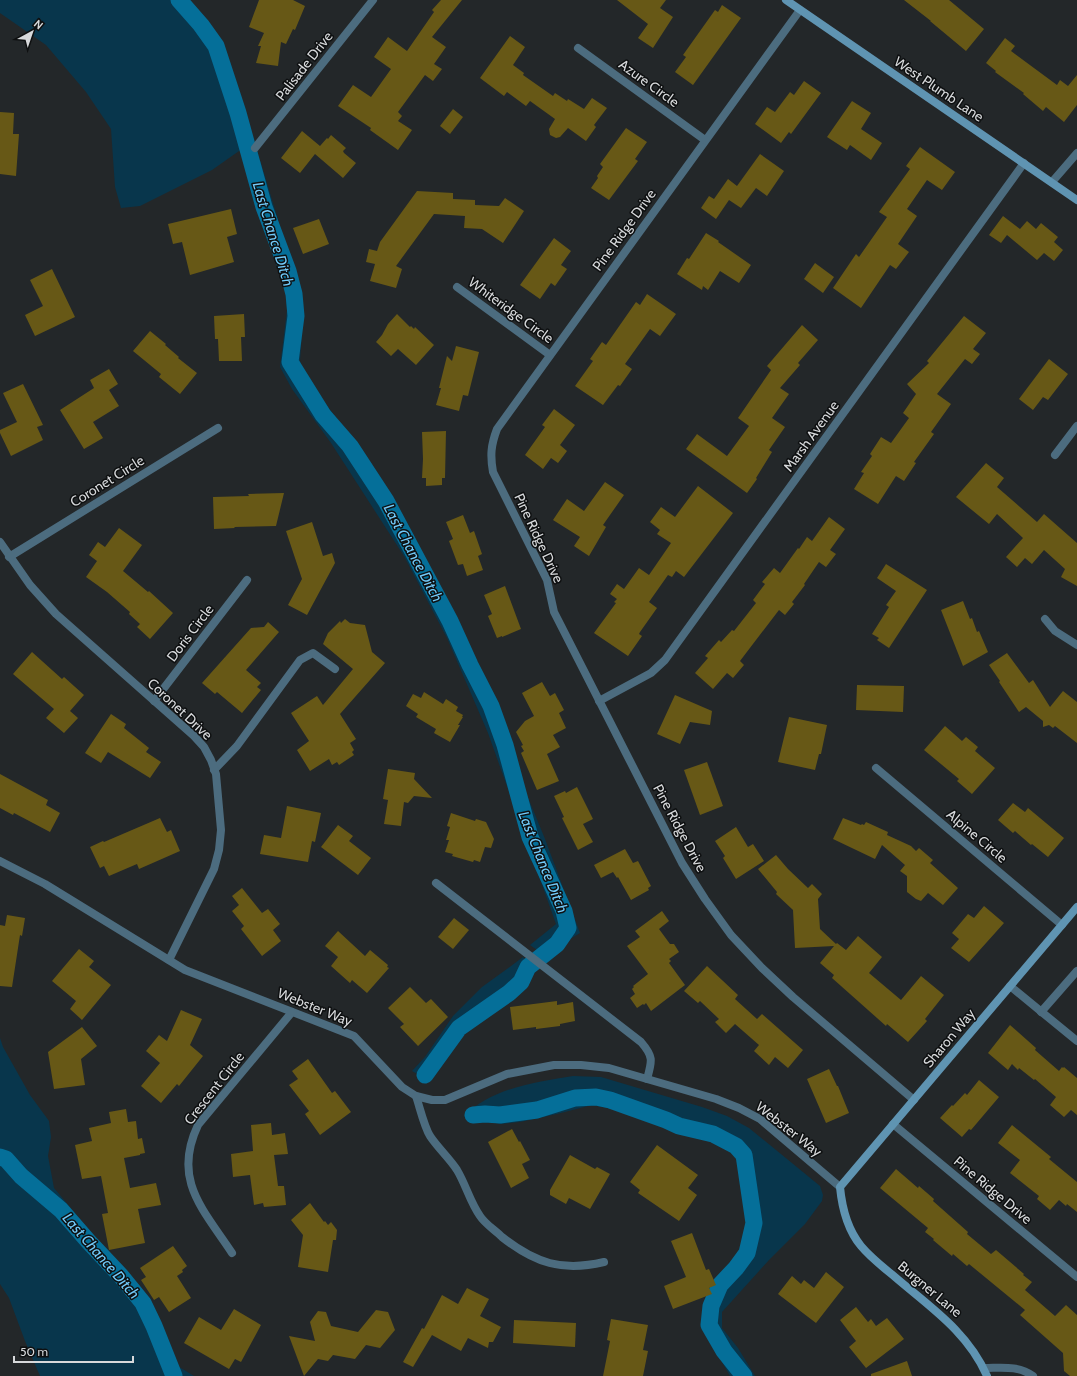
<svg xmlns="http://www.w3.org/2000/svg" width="1077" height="1376" viewBox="0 0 1077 1376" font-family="Cabin,sans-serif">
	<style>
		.green { fill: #08364c }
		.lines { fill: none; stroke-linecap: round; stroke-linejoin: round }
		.canal { stroke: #056f99; stroke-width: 17 }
		.building { fill: #675816 }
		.lane { stroke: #4c6c7f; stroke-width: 8 }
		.street { stroke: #4c6c7f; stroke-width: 8 }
		.secondary { stroke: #5f94b2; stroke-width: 8 }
		.labels { text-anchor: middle; stroke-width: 3; stroke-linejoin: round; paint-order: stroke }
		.street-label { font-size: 14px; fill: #d7d9db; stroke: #0e1011 }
		.water-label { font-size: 15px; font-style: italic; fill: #72caf9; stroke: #0e1011 }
	</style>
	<rect width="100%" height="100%" fill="#232729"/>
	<g class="green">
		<path d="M0 0H188L196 8 220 42 245 122 249 140 239 151 212 170 140 206 121 208 115 187 111 129 86 92 46 45 0 13Z"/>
		<path d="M260 160 301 296 303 316 300 361 305 377 347 432 386 494 434 582 488 700 545 839 580 933 544 955 530 945 556 924 488 733 447 638 404 556 331 443 292 389 280 367 287 310 285 286 246 172Z"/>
		<path d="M523 957 538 970 466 1027 452 1045 434 1077 421 1076 412 1071 425 1057 453 1016 482 987 511 966Z"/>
		<path d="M0 1038 3 1047 30 1095 49 1121 51 1137 48 1156 54 1188 147 1299 165 1336 176 1365 194 1376H40L25 1341 9 1298 0 1284Z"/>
		<path d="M573 1076 601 1077 702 1107 727 1116 749 1128 820 1186 823 1195 822 1201 805 1224 769 1260 722 1312V1328L738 1348 755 1376H730L705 1332 708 1309 713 1290 740 1261 746 1244 750 1211 741 1156 727 1144 627 1112 592 1105 557 1114 520 1122 501 1124 464 1117C490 1088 537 1082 573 1076Z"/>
	</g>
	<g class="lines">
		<g class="canal">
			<path d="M179 0 201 25 216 46 238 113 264 207 288 271 294 294 296 316 290 362 323 415 350 446 386 501 450 621 470 665 491 706 505 745 530 837 564 911 568 928 557 944 528 967 521 982 509 993 459 1028 425 1075"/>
			<path d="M473 1115 485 1114 500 1115 537 1110 575 1098 596 1097 610 1100 666 1120 679 1126 713 1134 736 1146 744 1155 754 1223 747 1253 736 1268 720 1285 711 1306 709 1325 724 1351 744 1376"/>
			<path d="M0 1157 6 1159 21 1176 61 1210 88 1241 121 1276 143 1303 154 1326 174 1376"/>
		</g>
	</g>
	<g class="building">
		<path d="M259 0H293L305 6 295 30 293 29 286 44 281 42 278 66 256 63 261 46H258L264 33 249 27Z"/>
		<path d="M441 0H462L432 37 446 47 434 64 442 69 433 81 425 75 398 112 402 116 398 121 412 130 398 150 370 130 371 128 338 106 353 85 371 97 391 69 374 57 388 37 407 51 434 12 432 10Z"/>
		<path d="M617 0H666L660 8 673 17 653 48 638 38 648 24Z"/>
		<path d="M904 0H949L984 29 966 51 930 21H931Z"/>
		<path d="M722 5 741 18 693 85 675 72 686 57 683 55 715 10 718 12Z"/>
		<path d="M510 36 525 47 513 65 524 73 523 75 553 96 555 93 567 101 568 99 584 109 592 98 607 108 594 125 596 127 586 141 568 128 560 137 556 138 550 135 549 129 555 119 530 101 526 106 507 92 504 96 480 78Z"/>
		<path d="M1005 38 1015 46 1011 51 1057 85 1060 80 1068 86 1077 75V105L1064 122 1046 107 1043 111 1023 94 1024 93 995 72 996 71 986 63Z"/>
		<path d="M804 81 821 93 791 134 789 132 781 143 755 124 767 107 775 112 790 92 794 95Z"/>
		<path d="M852 101 871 113 861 129 882 143 871 160 850 145 847 150 827 137Z"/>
		<path d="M453 109 463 117 450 134 440 126Z"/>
		<path d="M0 112 14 113 13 134H19L16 176 0 174Z"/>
		<path d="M626 128 647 142 635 159 638 161 609 200 591 188 598 178 597 176 603 167 600 164Z"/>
		<path d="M302 131 320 146 327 138 328 139 331 135 346 148 343 151 344 153 356 163 343 178 315 154 300 173 281 158Z"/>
		<path d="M920 147 955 172 942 190 927 180 907 209 917 216 898 244 909 252 896 269 890 265 861 308 833 288 856 254 859 257 887 217 879 212 910 169 906 166Z"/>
		<path d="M760 154 784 171 767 196 756 188 741 208 729 200 716 219 701 208 709 196 714 199 728 179 737 186Z"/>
		<path d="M417 191 453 193V199L475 200V205L499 206 505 198 524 211 503 243 482 229 464 228 465 216 434 214 396 266 402 269 396 288 370 281 375 264 366 262 369 249 377 251 380 242Z"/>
		<path d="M231 209 237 234 227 237 234 262 190 275 182 242 173 244 168 224Z"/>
		<path d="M1003 216 1020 229 1027 221 1036 229 1041 223 1058 237 1054 242 1063 250 1054 261 1044 253 1037 260 1007 235 1001 243 989 235Z"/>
		<path d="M319 219 329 244 303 254 293 228Z"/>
		<path d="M706 233 719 241 718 242 751 265 739 283 720 271 708 290 703 286 702 290 677 274 687 258 689 259Z"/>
		<path d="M554 238 571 251 561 265 567 269 555 286 551 283 540 299 520 285Z"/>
		<path d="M815 263 834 277 823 293 804 279Z"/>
		<path d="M52 269 75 317 35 336 25 315 43 306 30 280Z"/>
		<path d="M647 294 676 314 660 336 650 329 625 364 632 369 620 386 618 385 603 405 575 386 593 361 590 359 602 342 606 345 636 302 640 305Z"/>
		<path d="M244 314 245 337H241L242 361H219L218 339H215L214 316Z"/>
		<path d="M397 314 410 327 411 326 414 329 415 327 434 345 416 365 398 349 391 356 376 342 382 335 388 324Z"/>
		<path d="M964 316 986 333 973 349 980 354 972 364 965 359 937 394 951 404 931 432 934 434 914 462 916 463 904 481 896 476 878 504 854 489 864 473 861 472 872 456 870 454 881 437 891 443 909 418 903 413 916 394 907 384 929 363 927 361Z"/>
		<path d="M802 325 818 340 798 363 800 365 780 388 789 394 772 418 785 427 769 450 772 452 756 478 757 479 747 493 686 449 697 434 727 456 749 426 738 418 771 370 767 366Z"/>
		<path d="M150 331 166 344 165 345 179 357 178 358 197 373 180 394 159 377 161 374 133 351Z"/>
		<path d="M456 346 479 352 468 396 463 395 459 411 436 405 441 388H439L447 356 452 361Z"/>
		<path d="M1049 359 1068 374 1048 400 1043 397 1033 410 1019 399Z"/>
		<path d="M109 369 118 384 109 390 119 406 93 422 103 438 84 449 60 410 94 388 90 380Z"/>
		<path d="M23 384 43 425 37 427 43 440 11 456 0 433V430L17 422 3 393Z"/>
		<path d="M554 409 575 425 560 445 567 451 558 463 551 458 543 469 525 455 545 427 542 425Z"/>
		<path d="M446 431 445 478H442V485L426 486V478H422L423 459 422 432Z"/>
		<path d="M986 463 1004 478 997 487 1012 500 1037 522 1044 514 1077 543V586L1061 577 1065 569 1044 550 1032 564 1025 558 1017 567 1006 557 1023 538 997 514 989 524 956 497Z"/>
		<path d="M605 482 624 495 603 525 606 527 589 556 574 546 580 537 553 520 567 499 584 511Z"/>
		<path d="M698 486 733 513 684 577 676 571 672 577 668 575 649 602 657 608 640 632 639 634 642 636 628 656 594 633 616 603 614 602 617 599 610 594 617 584 624 589 639 568 649 575 671 543 657 534 660 530 650 522 661 507 675 517Z"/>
		<path d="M284 493 276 526 234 527 235 528 214 529 213 497 249 496 248 494Z"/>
		<path d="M463 515 470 533 474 531 482 554 478 556 483 570 467 576 463 564 458 565 449 541 453 539 446 522Z"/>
		<path d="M829 517 845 529 830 550 836 554 826 567 819 562 804 584 805 585 792 602 794 604 785 615 779 610 740 661 744 665 733 678 727 673 713 689 695 673 708 658 705 656 719 640 721 642 732 630 734 631 756 603 753 600 765 584 762 582 774 568 780 573 798 548 799 549 807 537 812 541Z"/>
		<path d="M312 522 323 556 332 553 335 563 307 615 288 605 302 579 286 531Z"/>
		<path d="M119 528 142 545 123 571 148 592 149 591 173 613 150 639 137 627 140 624 129 614 130 612 107 592 86 577 97 561 89 555 98 542 105 547Z"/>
		<path d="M886 564 927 590 889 648 877 640 879 638 872 634 889 607 886 605 896 591 877 578Z"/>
		<path d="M505 586 521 629 502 637V636L497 638 488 616 492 614 484 595Z"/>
		<path d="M963 601 970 619 972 618 977 632 979 631 988 652 963 666 941 610Z"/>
		<path d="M345 619 350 623 365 625 372 652 385 663 340 714 356 739 350 743 354 750 352 752 354 755 339 765 337 762 332 765 329 759 310 771 297 750 309 741 291 713 317 696 323 705 353 669 323 644 328 633 340 621 341 623Z"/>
		<path d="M268 622 279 632 246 670 261 683 257 687 261 690 242 713 217 692 215 694 202 683 251 628 264 627Z"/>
		<path d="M32 652 62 679 64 677 84 695 70 711 78 718 64 733 46 718 54 709 13 674Z"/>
		<path d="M1007 653 1029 683 1033 680 1050 707 1063 691 1077 702V743L1055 726 1053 728 1049 725 1043 727V721L1026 707 1019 712 999 682 1000 681 989 665Z"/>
		<path d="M542 682 550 696 555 693 564 710 559 713 566 728 553 735 560 747 547 754 559 781 537 790 521 753 524 751 521 746 523 745 516 732 525 721 534 716 522 693Z"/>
		<path d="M857 685 904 686 903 712 856 710Z"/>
		<path d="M424 692 443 704 446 699 458 707 456 711 463 715 462 717H463L458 725H460L450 742 434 733 436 729 416 717 418 714 406 706 413 694 421 698Z"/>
		<path d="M675 695 712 711 710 725 690 722 680 744 657 734Z"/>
		<path d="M111 714 126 724 124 728 149 748 146 752 161 762 150 778 108 752 101 763 85 753Z"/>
		<path d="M789 717 827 725 821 754H819L815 770 778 762Z"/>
		<path d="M945 726 962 741 966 737 978 747 975 751 995 768 972 794 957 781 959 779 924 750Z"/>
		<path d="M707 762 723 806 700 815 684 770Z"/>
		<path d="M388 769 415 773 414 779 432 798 414 796 408 803 404 802 401 826 384 824 388 800 383 799Z"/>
		<path d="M0 774 48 800 46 805 60 813 50 832 14 813 13 815 0 808Z"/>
		<path d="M577 787 593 819 583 824 593 842 578 850 562 818 564 817 554 796 565 791 566 793Z"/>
		<path d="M1013 803 1025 812 1028 808 1064 838 1048 857 1032 844 1031 845 1015 831 1013 833 998 820Z"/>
		<path d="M287 806 321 813 315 842 312 841 308 862 260 854 264 835 281 838Z"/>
		<path d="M451 813 475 821 476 819 486 822 494 839 491 848 485 847 480 862 474 860 473 862 452 856 453 854 445 852 449 840H446L450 827 447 826Z"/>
		<path d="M160 818 167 832 171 830 180 851 139 869 137 864 109 876 104 866 100 868 90 847 103 841 104 842Z"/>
		<path d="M843 818 861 825 862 824 864 825 866 822 888 832 887 835 911 846 916 851 919 848 933 860 930 863 958 888 943 905 928 893 921 901 916 899 907 892V876L900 871 905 865 882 845 875 859 833 839Z"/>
		<path d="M338 825 353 836 349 841 371 858 358 875 321 847Z"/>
		<path d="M736 827 748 847 753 844 764 861 736 879 723 858 725 856 715 841Z"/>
		<path d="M625 849 633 863 638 861 651 886 648 888 649 890 631 900 618 877 617 878 613 872 601 878 594 865Z"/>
		<path d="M776 855 788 869 808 888 812 884 822 894 818 899 820 929 836 944 837 943 846 950 858 936 882 957 869 973 901 1000 921 976 944 995 925 1019 927 1021 908 1042 887 1024 886 1026 832 978 834 975 820 963 834 946 795 948 793 910 776 894 777 892 758 869Z"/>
		<path d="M242 888 262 913 268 909 280 924 273 930 281 941 262 956 241 929 244 926 232 911 239 905 232 896Z"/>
		<path d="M984 906 1004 923 969 962 951 948 959 939 952 933 968 914 974 918Z"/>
		<path d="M662 911 669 921 659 929 670 944H674L679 952 669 959 671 961 669 963 685 985 651 1011 646 1003 644 1005 643 1004 637 1008 630 998 635 994 632 989 634 987 633 986 648 974 627 946 640 937 635 931Z"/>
		<path d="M7 915 25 918 22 936 20 935 12 987 0 986V925L5 926Z"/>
		<path d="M454 918 469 930 453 949 438 937Z"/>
		<path d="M338 931 365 956 370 950 388 965 387 967 389 968 367 993 352 980 350 983 331 966 338 957 325 946Z"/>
		<path d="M79 949 94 961 89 967 111 985 82 1020 70 1009 76 1001 52 981Z"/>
		<path d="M707 966 738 995 735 999 757 1019 762 1014 803 1050 788 1068 775 1057 769 1065 754 1051 759 1045 735 1024 726 1033 715 1022 719 1019 700 1001 698 1003 684 991Z"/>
		<path d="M410 987 426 1003 431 999 448 1017 418 1046 400 1027 404 1024 388 1008Z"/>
		<path d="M557 1001V1005L573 1002 575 1021 560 1024V1026L536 1029V1027L513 1030 510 1007Z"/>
		<path d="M181 1010 202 1019 190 1045 203 1056 179 1086 177 1084 161 1103 141 1086 160 1063 146 1051 159 1035 167 1041Z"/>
		<path d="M1010 1025 1036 1048 1035 1050 1059 1071 1062 1067 1063 1068 1064 1067 1077 1078V1115L1071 1110 1064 1117 1050 1105 1056 1097 1035 1079 1034 1080 1019 1068 1018 1070 1012 1064 1008 1070 988 1053Z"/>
		<path d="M82 1027 97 1046 81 1059 85 1085 54 1089 48 1052Z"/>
		<path d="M308 1059 332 1093 335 1091 351 1112 320 1135 305 1114 309 1111 289 1085 298 1079 292 1071Z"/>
		<path d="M829 1069 837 1086H838L849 1113 826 1123 807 1079Z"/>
		<path d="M979 1080 999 1097 971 1130 969 1129 962 1137 940 1118 952 1105 953 1106 965 1093 967 1095Z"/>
		<path d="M126 1109 128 1122 136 1121 138 1139 142 1138 145 1153 140 1154V1155L124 1158 130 1188 156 1183 161 1205 138 1209 145 1243 109 1250 102 1214 108 1213 101 1176 82 1179 75 1145 92 1141 89 1128 111 1123 109 1112Z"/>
		<path d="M271 1123 272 1135 285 1133 288 1154 274 1155 278 1186H284L286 1205 264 1207 263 1203 254 1205 250 1175 233 1177 231 1154 253 1151 251 1125Z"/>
		<path d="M1012 1125 1051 1157 1049 1159 1077 1182V1212L1067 1204 1066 1206 1059 1200 1050 1210 1037 1199 1039 1196 1010 1173 1020 1160 998 1143Z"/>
		<path d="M512 1129 519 1142 520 1141 530 1160 522 1164 529 1178 511 1188 488 1142Z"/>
		<path d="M657 1145 698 1175 688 1188 697 1195 679 1221 638 1193 640 1190 630 1182Z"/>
		<path d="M570 1155 595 1169 597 1167 610 1174 590 1209 569 1198 566 1204 550 1195V1190Z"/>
		<path d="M896 1169 918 1188 919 1186 934 1199 933 1201 968 1232 967 1234 991 1254 996 1250 1024 1274 1023 1275 1032 1282 1025 1290 1055 1316 1066 1305 1077 1315V1376H1070L1064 1371 1063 1353 1020 1315 1025 1310 969 1264 967 1266 953 1254 952 1256 933 1240 934 1239 925 1232 928 1228 880 1188Z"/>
		<path d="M310 1203 324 1222 325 1221 328 1225 331 1222 337 1230 336 1240H333L328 1272 298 1267 303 1235 291 1220Z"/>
		<path d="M692 1233 706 1270 709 1269 716 1285 709 1288 712 1294 673 1309 664 1286 686 1277 671 1241Z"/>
		<path d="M173 1246 187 1266 182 1270 183 1272 177 1276 191 1298 169 1312 159 1297 154 1300 141 1280 146 1277 140 1268Z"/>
		<path d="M826 1272 844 1287 816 1323 778 1294 792 1276 801 1284 804 1280 814 1288Z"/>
		<path d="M467 1288 489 1299 480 1316 501 1327 493 1342H489L488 1348 468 1338 461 1351 432 1335 413 1367 403 1362 422 1328 424 1329 442 1295 458 1304Z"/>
		<path d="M856 1307 868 1322 871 1319 876 1326 887 1318 904 1339 866 1368 849 1347 856 1341 840 1320Z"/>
		<path d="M234 1309 261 1325 241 1362 235 1359 229 1369 184 1343 199 1317 221 1330Z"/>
		<path d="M376 1310 388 1312 395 1330 380 1348 366 1345 355 1359 333 1355 328 1361 318 1359 304 1376 289 1336 315 1341 310 1322 318 1311 326 1312 331 1326 358 1332Z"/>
		<path d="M611 1319 648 1325 643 1350 648 1351 643 1376H603L610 1341 607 1340Z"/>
		<path d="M514 1320 576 1323 575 1347 513 1343Z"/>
		<path d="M907 1361 912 1376H871V1374Z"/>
	</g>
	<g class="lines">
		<g class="lane">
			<path d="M214 770 237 746 300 660 313 653 335 669"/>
			<path d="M436 883 641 1042C654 1057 652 1061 647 1079"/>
			<path d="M1041 1012 1077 971"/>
		</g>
		<g class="street">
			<path d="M800 10 497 429C491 445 490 455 493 472L547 580 554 612 682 863 705 899 731 935 762 968 793 997 914 1100"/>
			<path d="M578 48 705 140"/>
			<path d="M255 148 373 0"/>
			<path d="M1052 182 1077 153"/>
			<path d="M457 287 550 355"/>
			<path d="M1055 455 1077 426"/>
			<path d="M0 542 30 585 56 614 194 736 204 747 211 760 216 774 221 830 219 850 214 869 169 960"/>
			<path d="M9 557 218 428"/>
			<path d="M1045 619 1055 631 1077 645"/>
			<path d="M154 701 247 580"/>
			<path d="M599 701 651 673 665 660 1024 163"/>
			<path d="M876 768 1062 925"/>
			<path d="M0 861 45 884 185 970 354 1036 402 1087 416 1096 432 1100H445L507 1074 554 1065H581L609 1068 716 1099 739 1108 760 1119 840 1187"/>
			<path d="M1010 986 1077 1041"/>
			<path d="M416 1096C420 1108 424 1126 430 1136 438 1148 450 1159 457 1170 466 1185 470 1202 480 1216 485 1224 495 1230 502 1237 535 1263 562 1272 604 1262"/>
			<path d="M893 1124 1077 1277"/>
			<path d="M232 1253C203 1209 172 1180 198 1125L292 1012"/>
			<path d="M984 1368C1001 1368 1018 1365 1033 1376"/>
		</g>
		<g class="secondary">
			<path d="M786 0 1077 200"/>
			<path d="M987 1376C968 1332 930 1307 895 1277 883 1267 871 1258 861 1246 847 1229 842 1208 840 1187L1077 907"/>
		</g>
	</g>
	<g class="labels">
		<g class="street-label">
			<text transform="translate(304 66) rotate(-52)" y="5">Palisade Drive</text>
			<text transform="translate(649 83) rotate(36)" y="5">Azure Circle</text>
			<text transform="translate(939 89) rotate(34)" y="5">West Plumb Lane</text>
			<text transform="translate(624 230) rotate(-54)" y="5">Pine Ridge Drive</text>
			<text transform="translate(511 310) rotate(36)" y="5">Whiteridge Circle</text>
			<text transform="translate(811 436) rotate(-54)" y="5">Marsh Avenue</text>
			<text transform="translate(107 481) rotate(-32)" y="5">Coronet Circle</text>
			<text transform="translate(539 538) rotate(65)" y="5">Pine Ridge Drive</text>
			<text transform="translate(190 633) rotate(-53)" y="5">Doris Circle</text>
			<text transform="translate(180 709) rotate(43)" y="5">Coronet Drive</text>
			<text transform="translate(680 828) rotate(62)" y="5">Pine Ridge Drive</text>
			<text transform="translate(977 836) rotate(40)" y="5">Alpine Circle</text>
			<text transform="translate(315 1007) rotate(22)" y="5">Webster Way</text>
			<text transform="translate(949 1038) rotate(-50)" y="5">Sharon Way</text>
			<text transform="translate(214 1088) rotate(-52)" y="5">Crescent Circle</text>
			<text transform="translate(789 1129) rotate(38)" y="5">Webster Way</text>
			<text transform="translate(993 1190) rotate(40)" y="5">Pine Ridge Drive</text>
			<text transform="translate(930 1289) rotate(40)" y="5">Burgner Lane</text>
		</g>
		<g class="water-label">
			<text transform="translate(273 234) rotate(73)" y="5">Last Chance Ditch</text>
			<text transform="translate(413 553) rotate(62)" y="5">Last Chance Ditch</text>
			<text transform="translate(543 862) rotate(68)" y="5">Last Chance Ditch</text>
			<text transform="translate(101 1256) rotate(49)" y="5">Last Chance Ditch</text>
		</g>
	</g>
	<g transform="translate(32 32) rotate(40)" stroke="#0e1011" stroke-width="3" paint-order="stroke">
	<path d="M0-3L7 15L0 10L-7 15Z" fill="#d7d9db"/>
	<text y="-6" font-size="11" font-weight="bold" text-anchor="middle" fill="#d7d9db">N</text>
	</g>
	<path d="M14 1356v6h119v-6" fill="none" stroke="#d7d9db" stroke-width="2"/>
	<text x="20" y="1356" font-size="12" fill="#d7d9db" stroke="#0e1011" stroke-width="3" paint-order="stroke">50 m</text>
</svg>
